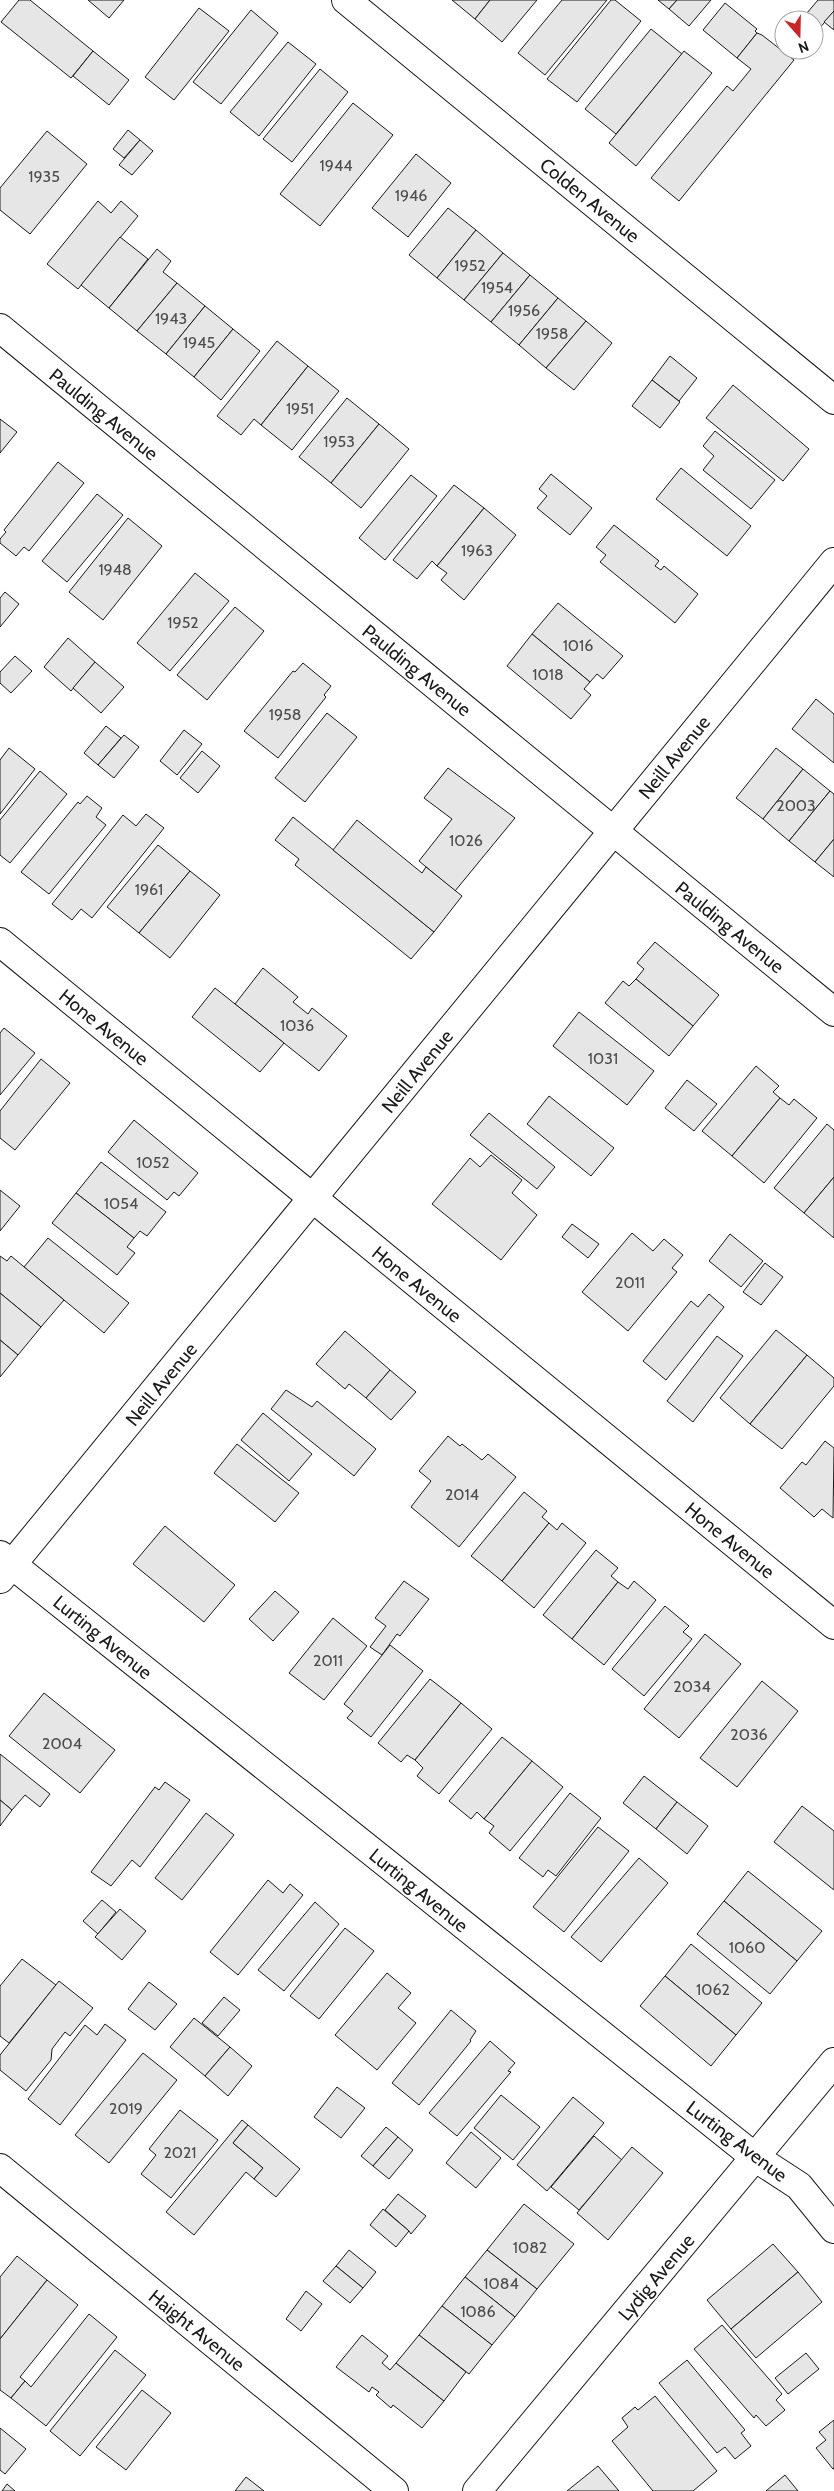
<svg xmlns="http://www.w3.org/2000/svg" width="834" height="2491" viewBox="0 0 834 2491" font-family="Cabin,sans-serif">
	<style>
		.building { fill: #e6e6e6; stroke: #1a1a1a }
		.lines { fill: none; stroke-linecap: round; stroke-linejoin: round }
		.street-casing { stroke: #1a1a1a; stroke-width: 30 }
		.street { stroke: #fff; stroke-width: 28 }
		.labels { text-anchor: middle; stroke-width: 4; stroke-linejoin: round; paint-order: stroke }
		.number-label { font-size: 16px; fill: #4d4d4d }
		.street-label { font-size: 19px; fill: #1a1a1a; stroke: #fff }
	</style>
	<rect width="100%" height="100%" fill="#fff"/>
	<g class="building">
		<path d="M19 0H30L93 51 71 78 1 22Z"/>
		<path d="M88 0H124L109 18Z"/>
		<path d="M452 0H490L475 19Z"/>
		<path d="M490 0H537L502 42 475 19Z"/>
		<path d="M562 0H607L545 75 518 53Z"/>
		<path d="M611 0H615L641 21 577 102 547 79Z"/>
		<path d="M658 0H677L669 9Z"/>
		<path d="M677 0H711L689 26 669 9Z"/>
		<path d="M818 0H834V11L814 35V20H801Z"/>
		<path d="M725 3 757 29 755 31 757 33 737 58 703 30Z"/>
		<path d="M199 8 229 31 174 100 145 77Z"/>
		<path d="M251 10 278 33 221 104 193 82Z"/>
		<path d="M834 11V30L824 22Z"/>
		<path d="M651 29 682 54 616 134 585 109Z"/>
		<path d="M757 33 762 35 794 60 679 201 651 178 727 86 733 91 751 69 737 58Z"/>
		<path d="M288 42 316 64 259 136 230 112Z"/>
		<path d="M93 51 129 80 109 105 73 76Z"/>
		<path d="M684 51 712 73 636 166 609 143Z"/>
		<path d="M320 69 348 92 292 162 263 139Z"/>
		<path d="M353 103 393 135 320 226 280 194Z"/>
		<path d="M128 130 140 140 124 158 113 149Z"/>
		<path d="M47 131 87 164 30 234 0 210V188Z"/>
		<path d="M140 140 153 151 132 175 119 165Z"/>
		<path d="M416 154 451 183 408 237 372 208Z"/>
		<path d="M98 201 111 213 121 201 138 216 78 289 47 264Z"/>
		<path d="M448 208 476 230 437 278 409 255Z"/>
		<path d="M476 230 503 253 464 300 437 278Z"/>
		<path d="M120 237 148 259 109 308 81 285Z"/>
		<path d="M157 249 171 261 163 272 177 283 137 331 109 308Z"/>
		<path d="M503 253 530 275 491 322 464 300Z"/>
		<path d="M530 275 558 298 519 345 491 322Z"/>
		<path d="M177 283 205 306 166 354 137 331Z"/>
		<path d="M558 298 586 321 546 368 519 345Z"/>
		<path d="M205 306 233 329 194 377 166 354Z"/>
		<path d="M586 321 612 343 574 390 546 368Z"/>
		<path d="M233 329 260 351 221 400 194 377Z"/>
		<path d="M277 341 308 366 261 425 254 419 241 435 217 416Z"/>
		<path d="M670 356 697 378 679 401 652 380Z"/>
		<path d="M308 366 339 391 292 450 261 425Z"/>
		<path d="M652 380 680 402 660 428 632 406Z"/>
		<path d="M733 385 809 449 783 481 706 418Z"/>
		<path d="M347 398 379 424 331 483 299 457Z"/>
		<path d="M0 419 17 432 0 453Z"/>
		<path d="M379 424 409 449 361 508 331 483Z"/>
		<path d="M715 431 775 480 751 509 703 470 714 456 703 446Z"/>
		<path d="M58 462 84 483 29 551 24 547 16 556 0 543V539L6 532 4 530Z"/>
		<path d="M681 468 751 526 727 556 656 499Z"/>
		<path d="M551 474 592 508 570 535 537 508 547 496 539 489Z"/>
		<path d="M411 475 437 496 385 560 359 538Z"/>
		<path d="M454 485 484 508 437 566 432 561 417 579 393 560Z"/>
		<path d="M97 494 123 515 67 582 42 561Z"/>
		<path d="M484 508 516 535 464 600 441 580 447 573 437 566Z"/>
		<path d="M128 518 162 546 103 620 69 592Z"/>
		<path d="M614 525 659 561 655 566 661 570 664 566 698 594 675 623 600 562 606 555 596 547Z"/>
		<path d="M195 573 229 601 170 671 137 643Z"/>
		<path d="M5 592 19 604 0 627V598Z"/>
		<path d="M558 603 623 656 603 679 597 674 590 682 532 634Z"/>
		<path d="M235 607 264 631 207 700 177 675Z"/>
		<path d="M532 634 590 682 584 689 591 695 571 719 507 666Z"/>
		<path d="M68 638 95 662 71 691 44 667Z"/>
		<path d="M15 656 32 671 11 693 0 683V672Z"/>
		<path d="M95 662 124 687 101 713 73 688Z"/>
		<path d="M303 663 331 686 324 695 326 697 278 758 244 731 293 671 295 672Z"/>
		<path d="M816 699 834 714V763L792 729Z"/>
		<path d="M327 713 357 737 305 802 275 778Z"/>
		<path d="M106 726 121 738 98 765 84 753Z"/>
		<path d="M184 730 202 744 177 775 160 761Z"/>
		<path d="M124 735 139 747 114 778 98 765Z"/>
		<path d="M9 748 35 769 0 814V760Z"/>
		<path d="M776 748 803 769 763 819 736 798Z"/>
		<path d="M202 751 220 766 198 793 180 778Z"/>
		<path d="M448 768 515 818 455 891 419 861 452 819 424 798Z"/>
		<path d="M803 769 830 791 789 841 763 819Z"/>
		<path d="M40 771 67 794 10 863 0 855V820Z"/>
		<path d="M830 791 834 794V839L815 862 789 841Z"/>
		<path d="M87 796 102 808 96 817 106 825 49 894 21 872 78 802 80 804Z"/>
		<path d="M146 814 164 828 92 918 81 909 72 920 52 904 123 815 136 826Z"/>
		<path d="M293 817 434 932 411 959 295 865 299 859 275 840Z"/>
		<path d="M357 820 422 873 426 867 462 896 434 932 333 850Z"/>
		<path d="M834 839V877L815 862Z"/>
		<path d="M158 845 190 871 139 933 107 907Z"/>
		<path d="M190 871 220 895 170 958 139 933Z"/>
		<path d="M655 942 719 995 693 1026 636 979 644 969 637 963Z"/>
		<path d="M263 968 298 997 293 1002 308 1014 312 1008 347 1036 319 1071 235 1004Z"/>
		<path d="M636 979 693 1026 669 1056 605 1003 623 981 629 986Z"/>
		<path d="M215 988 284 1043 260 1072 192 1017Z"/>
		<path d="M579 1012 654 1071 627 1105 553 1046Z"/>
		<path d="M4 1028 35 1053 0 1095V1033Z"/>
		<path d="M41 1059 70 1083 15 1150 0 1138V1111Z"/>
		<path d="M756 1066 779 1086 773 1092 780 1098 732 1156 702 1131Z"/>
		<path d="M687 1080 717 1104 694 1131 665 1108Z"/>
		<path d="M549 1096 614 1148 591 1176 527 1124Z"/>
		<path d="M780 1098 789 1105 794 1099 817 1118 764 1183 732 1156Z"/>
		<path d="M489 1113 555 1167 537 1189 470 1135Z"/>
		<path d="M134 1120 198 1173 179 1196 174 1192 167 1200 108 1152Z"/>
		<path d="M827 1124 834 1130V1177L804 1213 774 1188Z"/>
		<path d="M491 1155 522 1180 512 1193 537 1215 501 1260 432 1204 470 1158 480 1167Z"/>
		<path d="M101 1162 166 1212 147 1236 140 1231 134 1238 76 1193Z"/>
		<path d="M834 1177V1238L804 1213Z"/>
		<path d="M0 1190 20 1206 0 1231Z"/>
		<path d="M76 1193 134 1238 127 1247 135 1253 117 1275 52 1223Z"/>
		<path d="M572 1224 599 1244 588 1258 562 1237Z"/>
		<path d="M632 1233 653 1251 664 1239 683 1255 672 1268 677 1272 628 1331 582 1292Z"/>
		<path d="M730 1234 763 1261 741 1287 709 1261Z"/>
		<path d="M48 1238 129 1303 104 1333 24 1267Z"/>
		<path d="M0 1256 7 1261 11 1256 64 1300 41 1327 0 1293Z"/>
		<path d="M765 1263 783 1277 761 1305 743 1292Z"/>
		<path d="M0 1293 41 1327 18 1355 0 1340Z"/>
		<path d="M709 1294 724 1307 666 1380 643 1361 691 1301 698 1307Z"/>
		<path d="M776 1330 807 1355 750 1424 720 1398Z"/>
		<path d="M345 1331 390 1370 366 1398 349 1384 345 1389 316 1364Z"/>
		<path d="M717 1336 743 1356 693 1422 667 1401Z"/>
		<path d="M0 1340 18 1355 0 1377Z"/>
		<path d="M807 1355 834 1378V1386L782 1449 750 1424Z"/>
		<path d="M390 1370 416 1392 391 1420 366 1398Z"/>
		<path d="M286 1390 312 1407 317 1401 376 1449 354 1476 271 1409Z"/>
		<path d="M263 1413 312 1454 289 1481 241 1440Z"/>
		<path d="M448 1436 460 1446 462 1444 482 1460 488 1454 516 1477 459 1547 411 1507 431 1481 419 1471Z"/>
		<path d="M825 1441 834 1448 833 1518 822 1509 814 1517 780 1488 802 1462 806 1465Z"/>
		<path d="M237 1444 299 1493 275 1522 214 1473Z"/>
		<path d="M524 1492 547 1511 542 1517 549 1523 502 1581 471 1556Z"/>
		<path d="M549 1523 557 1530 562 1523 586 1543 534 1608 502 1581Z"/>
		<path d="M165 1526 235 1585 204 1622 133 1564Z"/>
		<path d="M596 1550 618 1568 611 1576 618 1582 572 1639 543 1615Z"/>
		<path d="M404 1581 429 1599 400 1636 397 1634 382 1655 370 1647 386 1626 375 1618Z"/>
		<path d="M634 1581 656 1600 604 1665 572 1639 618 1582 628 1589Z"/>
		<path d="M275 1591 299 1612 273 1641 249 1619Z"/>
		<path d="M665 1606 689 1626 683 1632 692 1639 644 1696 612 1669Z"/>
		<path d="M333 1618 367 1646 324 1700 289 1673Z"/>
		<path d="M705 1634 741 1664 679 1738 644 1709Z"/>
		<path d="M390 1645 423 1671 371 1737 347 1718 353 1711 344 1704Z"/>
		<path d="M430 1679 461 1703 415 1760 407 1755 401 1762 378 1743Z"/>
		<path d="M762 1681 798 1711 737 1787 700 1758Z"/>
		<path d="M44 1693 115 1750 80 1793 9 1736Z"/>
		<path d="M461 1703 492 1729 439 1794 417 1776 423 1768 415 1760Z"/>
		<path d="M502 1737 532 1761 484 1819 477 1812 471 1819 449 1801Z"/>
		<path d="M0 1754 50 1794 40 1807 25 1795 12 1810 0 1800Z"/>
		<path d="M532 1761 563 1787 510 1851 489 1833 494 1826 484 1819Z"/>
		<path d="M644 1776 677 1802 656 1829 623 1803Z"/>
		<path d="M165 1782 190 1800 140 1867 132 1860 111 1886 91 1872 155 1787 159 1790Z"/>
		<path d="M570 1793 601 1818 556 1876 548 1870 543 1877 519 1858Z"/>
		<path d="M0 1800 12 1810 0 1826Z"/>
		<path d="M677 1802 708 1826 687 1854 656 1829Z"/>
		<path d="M802 1806 834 1831V1890L774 1842Z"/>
		<path d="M206 1813 234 1835 182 1900 155 1878Z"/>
		<path d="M598 1827 629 1851 564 1932 533 1907Z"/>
		<path d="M639 1858 668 1883 601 1962 571 1937Z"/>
		<path d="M748 1871 822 1931 797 1961 724 1901Z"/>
		<path d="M268 1880 283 1893 290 1884 303 1895 238 1975 210 1952Z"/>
		<path d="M102 1900 116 1912 98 1934 83 1921Z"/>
		<path d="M724 1901 797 1961 770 1994 697 1934Z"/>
		<path d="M315 1902 339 1924 284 1991 258 1970Z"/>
		<path d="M120 1909 146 1931 122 1960 95 1937Z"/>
		<path d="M345 1928 374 1951 319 2019 290 1996Z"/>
		<path d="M691 1944 762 2003 736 2035 665 1976Z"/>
		<path d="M22 1959 56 1985 9 2043 0 2036V1986Z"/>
		<path d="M387 1973 411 1993 398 2008 416 2023 377 2070 335 2035Z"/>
		<path d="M665 1976 736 2035 711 2066 640 2006Z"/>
		<path d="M59 1981 93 2008 70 2036 65 2032 52 2049 51 2060 26 2091 0 2070V2055Z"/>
		<path d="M149 1982 177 2004 155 2030 128 2009Z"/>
		<path d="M224 1997 240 2010 218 2036 202 2023Z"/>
		<path d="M451 2010 476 2031 470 2040 471 2041 419 2105 392 2083Z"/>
		<path d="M194 2018 230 2047 205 2076 170 2047Z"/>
		<path d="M105 2024 126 2040 60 2125 28 2099 85 2025 97 2035Z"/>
		<path d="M490 2041 515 2063 508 2071 511 2072 457 2136 429 2113Z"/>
		<path d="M230 2047 252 2066 228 2096 205 2076Z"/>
		<path d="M143 2053 177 2080 109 2163 75 2135Z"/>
		<path d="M337 2087 365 2108 341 2138 314 2117Z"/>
		<path d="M501 2095 540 2127 513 2160 474 2128Z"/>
		<path d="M573 2097 604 2123 547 2191 517 2165Z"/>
		<path d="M180 2110 218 2140 171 2198 141 2174 156 2155 149 2149Z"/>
		<path d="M242 2120 248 2125 233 2143 263 2168 254 2179 246 2172 194 2235 166 2212Z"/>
		<path d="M248 2125 300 2169 276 2197 254 2179 263 2168 233 2143Z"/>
		<path d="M386 2127 398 2137 373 2166 361 2156Z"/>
		<path d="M471 2132 501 2158 476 2188 446 2163Z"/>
		<path d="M594 2136 622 2160 579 2210 551 2187Z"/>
		<path d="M398 2137 413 2150 389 2179 373 2166Z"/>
		<path d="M632 2147 663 2173 608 2240 577 2213Z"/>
		<path d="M398 2194 426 2216 411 2234 409 2231 385 2210Z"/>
		<path d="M524 2204 574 2244 537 2289 487 2250Z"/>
		<path d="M383 2209 409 2231 396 2247 370 2225Z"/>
		<path d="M773 2244 798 2272 731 2329 707 2300Z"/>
		<path d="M349 2250 376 2272 363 2288 336 2266Z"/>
		<path d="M487 2250 537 2289 515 2317 465 2277Z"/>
		<path d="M17 2256 47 2280 0 2339V2277Z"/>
		<path d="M336 2266 363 2288 350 2303 323 2281Z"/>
		<path d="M798 2272 822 2302 756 2358 731 2329Z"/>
		<path d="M465 2277 515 2317 492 2345 442 2306Z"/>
		<path d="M47 2280 78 2305 20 2377 25 2381 11 2398 0 2390V2339Z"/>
		<path d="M306 2291 322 2304 301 2331 286 2319Z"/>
		<path d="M442 2306 492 2345 469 2374 419 2335Z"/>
		<path d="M89 2314 117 2337 46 2426 11 2398 25 2381 31 2387Z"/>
		<path d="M722 2325 782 2394 776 2400 785 2410 766 2426 756 2415 754 2418 694 2349Z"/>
		<path d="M362 2335 388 2356 382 2363 390 2370 396 2363 444 2401 422 2428 393 2405 391 2408 376 2395 379 2392 372 2387 369 2392 336 2367Z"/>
		<path d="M419 2335 466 2372 444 2401 396 2363Z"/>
		<path d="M115 2350 146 2375 80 2456 50 2431Z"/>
		<path d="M806 2353 819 2369 788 2394 775 2378Z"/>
		<path d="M687 2360 745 2430 741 2433 751 2446 735 2459 725 2447 717 2453 659 2383Z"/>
		<path d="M142 2390 171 2413 126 2470 96 2447Z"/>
		<path d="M655 2396 717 2471 693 2491H653L612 2441 628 2427 622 2418 635 2407 638 2410Z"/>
		<path d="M834 2420V2469H833L816 2448 826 2440 819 2432Z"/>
		<path d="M0 2428 26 2449 5 2474 0 2470Z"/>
		<path d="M598 2466 619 2491H567Z"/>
		<path d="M785 2475 798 2491H766Z"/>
		<path d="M246 2477 264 2491H235Z"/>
		<path d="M7 2484 15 2491H2Z"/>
	</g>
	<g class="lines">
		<g class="street-casing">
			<g id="street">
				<path d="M346 0 834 400"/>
				<path d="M0 328 834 1012"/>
				<path d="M0 942 834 1625"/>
				<path d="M0 1555 756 2158 799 2186 834 2229"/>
				<path d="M0 1579 834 562"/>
				<path d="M0 2168 394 2491"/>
				<path d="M477 2491 834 2062"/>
			</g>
		</g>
		<use href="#street" class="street"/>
	</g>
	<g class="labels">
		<g class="number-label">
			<text x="336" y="171">1944</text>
			<text x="44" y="182">1935</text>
			<text x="411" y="201">1946</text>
			<text x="470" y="271">1952</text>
			<text x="497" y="293">1954</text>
			<text x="524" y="316">1956</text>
			<text x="171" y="324">1943</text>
			<text x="552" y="339">1958</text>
			<text x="199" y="348">1945</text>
			<text x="300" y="414">1951</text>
			<text x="339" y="447">1953</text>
			<text x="477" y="556">1963</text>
			<text x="115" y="575">1948</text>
			<text x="183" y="628">1952</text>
			<text x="578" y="651">1016</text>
			<text x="548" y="680">1018</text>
			<text x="285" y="720">1958</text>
			<text x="796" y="811">2003</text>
			<text x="466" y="846">1026</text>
			<text x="149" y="895">1961</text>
			<text x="297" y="1031">1036</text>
			<text x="603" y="1064">1031</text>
			<text x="153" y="1168">1052</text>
			<text x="121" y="1209">1054</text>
			<text x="630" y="1288">2011</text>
			<text x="462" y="1500">2014</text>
			<text x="328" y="1666">2011</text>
			<text x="692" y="1692">2034</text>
			<text x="749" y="1740">2036</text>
			<text x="62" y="1749">2004</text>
			<text x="747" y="1953">1060</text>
			<text x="713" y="1995">1062</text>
			<text x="126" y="2114">2019</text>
			<text x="180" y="2158">2021</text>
			<text x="530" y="2253">1082</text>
			<text x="501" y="2289">1084</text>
			<text x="478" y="2317">1086</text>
		</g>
		<g class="street-label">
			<text transform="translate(590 200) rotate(39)" y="7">Colden Avenue</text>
			<text transform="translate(104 414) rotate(39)" y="7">Paulding Avenue</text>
			<text transform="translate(417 670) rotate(39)" y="7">Paulding Avenue</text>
			<text transform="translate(674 757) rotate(-51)" y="7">Neill Avenue</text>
			<text transform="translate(730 927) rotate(39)" y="7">Paulding Avenue</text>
			<text transform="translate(104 1027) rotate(39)" y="7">Hone Avenue</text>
			<text transform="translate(417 1071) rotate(-51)" y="7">Neill Avenue</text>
			<text transform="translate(417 1284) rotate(39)" y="7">Hone Avenue</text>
			<text transform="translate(161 1384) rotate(-51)" y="7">Neill Avenue</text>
			<text transform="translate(730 1540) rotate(39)" y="7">Hone Avenue</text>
			<text transform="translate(103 1637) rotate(39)" y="7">Lurting Avenue</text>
			<text transform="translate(419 1890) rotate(39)" y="7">Lurting Avenue</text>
			<text transform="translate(737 2141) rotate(37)" y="7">Lurting Avenue</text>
			<text transform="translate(656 2277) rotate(-50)" y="7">Lydig Avenue</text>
			<text transform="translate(197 2330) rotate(39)" y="7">Haight Avenue</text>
		</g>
	</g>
	<g transform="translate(799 35) rotate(160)"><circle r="24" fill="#ffffff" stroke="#a3a3a3"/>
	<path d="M0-4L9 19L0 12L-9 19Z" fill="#c62828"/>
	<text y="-8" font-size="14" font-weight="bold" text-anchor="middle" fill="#1a1a1a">N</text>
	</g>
</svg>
